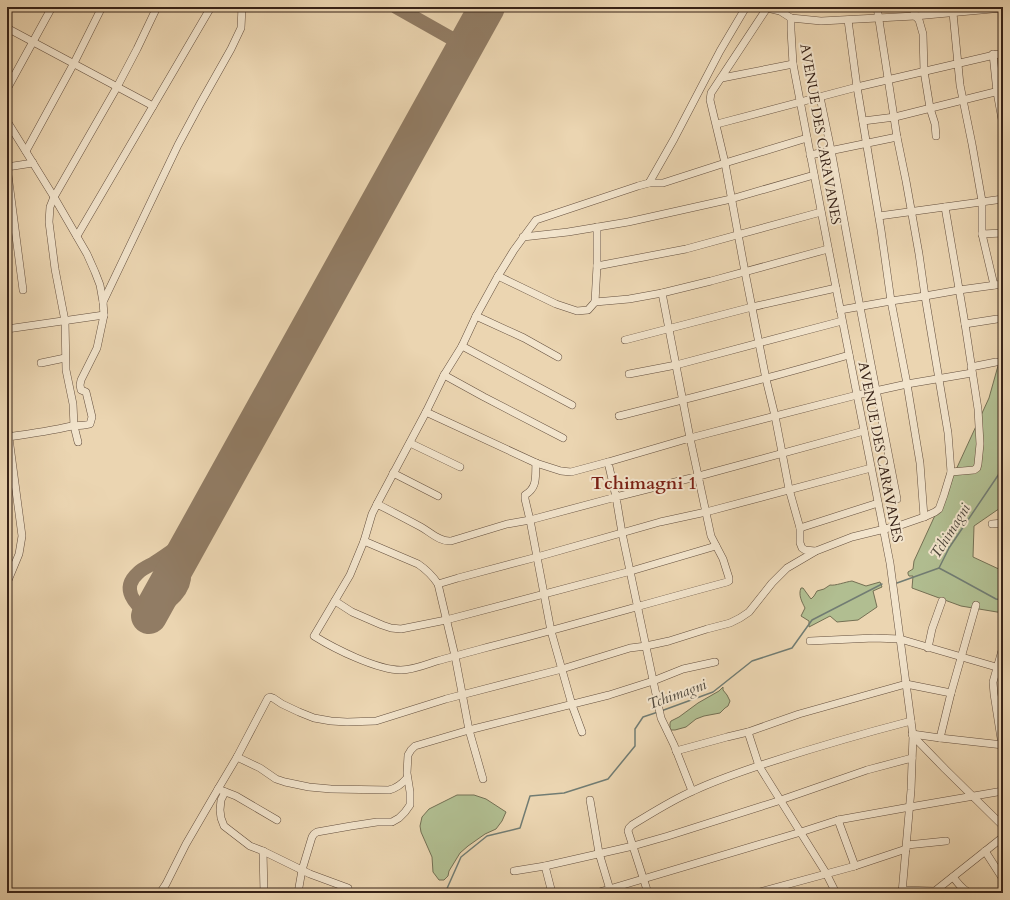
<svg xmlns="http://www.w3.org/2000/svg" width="1010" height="900" viewBox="0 0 1010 900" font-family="Cardo,serif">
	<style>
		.green { fill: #b1be91; stroke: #747054 }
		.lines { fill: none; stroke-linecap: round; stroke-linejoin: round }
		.stream { stroke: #717c73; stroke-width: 1.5 }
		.taxiway { stroke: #917c64; stroke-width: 14 }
		.runway { stroke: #917c64; stroke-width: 36 }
		.minor-casing { stroke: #644f3e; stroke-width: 8 }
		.minor { stroke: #f2e4cc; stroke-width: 7 }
		.labels { text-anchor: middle; stroke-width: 4; stroke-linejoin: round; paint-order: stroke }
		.street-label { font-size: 14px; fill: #372217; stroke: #f2e4cc }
		.water-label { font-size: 15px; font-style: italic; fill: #4f483d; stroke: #f2e4cc }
		.district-label { font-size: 18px; font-weight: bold; fill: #7a1f14; stroke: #f2e4cc }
	</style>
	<rect width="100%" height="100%" fill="#ebd5b1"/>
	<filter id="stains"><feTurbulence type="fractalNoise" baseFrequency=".005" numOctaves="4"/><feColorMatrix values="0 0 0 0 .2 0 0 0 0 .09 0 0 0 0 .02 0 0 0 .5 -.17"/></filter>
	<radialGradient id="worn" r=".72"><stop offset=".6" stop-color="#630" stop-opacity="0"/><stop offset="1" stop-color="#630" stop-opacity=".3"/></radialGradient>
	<g class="green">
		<path d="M1003 348V506L974 526 973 557 1003 571V613L961 606 912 588 913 576H909L908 574V572L913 569 914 561 989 398Z"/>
		<path d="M852 581 866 586 880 582 882 587 873 591 877 607 858 620 837 622 830 616 809 627V621L801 616 805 608C802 602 798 595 801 588H803L811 599 814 596 817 591 824 589 830 585C835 586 845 582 852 581Z"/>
		<path d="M723 687V690L727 695 730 701 728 706 725 708 720 713 704 716 696 719 686 727 675 730H671L670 728V723L671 721 679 717 698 703 719 691Z"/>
		<path d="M457 795H474L486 799 506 812 502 821 496 829 485 834 468 846 460 853 449 871 448 876 444 880H439L433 872 432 857 421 832 420 826 422 817 429 809Z"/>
	</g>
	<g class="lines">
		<g class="stream">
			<path d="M939 568 954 576 996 599 1003 600"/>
			<path d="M897 583 939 568 949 548 1003 468"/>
			<path d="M661 711 713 692 752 661 792 648 812 620 882 584"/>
			<path d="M445 893 461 857 487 836 520 828 530 796 564 793 608 779 635 746V729L643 717 658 712"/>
		</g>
		<g class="taxiway">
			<path d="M396 7 465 46"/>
			<path d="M179 561C181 565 183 569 184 573 186 594 163 606 149 616 135 604 120 589 138 573 143 568 149 566 154 563 168 554 180 545 193 536"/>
		</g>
		<path class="runway" d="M149 616 487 7"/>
		<g class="minor-casing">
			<g id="minor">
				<path d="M763 7 780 11 791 18 821 21 915 16 1003 8"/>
				<path d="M913 7 915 16 919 20 923 34 924 71 930 108 935 124 936 136"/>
				<path d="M767 8 711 93 710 100 725 163 745 272 766 379 775 416 789 489 800 528V543L802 548 805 550 815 551"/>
				<path d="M953 13 960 85 972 144 982 201V234L994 285"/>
				<path d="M791 18V30L793 64 829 252 890 563 913 736 911 790 902 893"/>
				<path d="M848 20 857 87 881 230 891 301 907 384 917 445 920 463 924 517"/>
				<path d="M7 28 153 106"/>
				<path d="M993 54 997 92 1003 125"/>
				<path d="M722 78 793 64"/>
				<path d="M7 89 52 7"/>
				<path d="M820 97 831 150 860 307 897 499"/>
				<path d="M7 121 54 197 87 254 95 272 100 285 103 302"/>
				<path d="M863 121 895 117 1003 90"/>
				<path d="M717 124 857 87 1003 53"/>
				<path d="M26 151 74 63 102 7"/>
				<path d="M810 155 897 137"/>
				<path d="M7 167 23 290"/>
				<path d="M7 167 33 163"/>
				<path d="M649 183H663L725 163 807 138"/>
				<path d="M945 207 965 324 978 409 980 444 978 464 977 468 974 470 951 472"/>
				<path d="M879 216 1003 199"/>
				<path d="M982 234 1003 233"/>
				<path d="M77 236 211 7"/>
				<path d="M523 237 568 232 628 222 731 199 814 175"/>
				<path d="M597 266 686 249 821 212"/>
				<path d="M498 276 556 304 577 311 588 310 595 302 597 266V227"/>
				<path d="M662 293 690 438 857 395 907 384 972 373"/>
				<path d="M595 302 629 299 662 293 711 281 828 249"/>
				<path d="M840 310 891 301 925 296 959 290 1003 284"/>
				<path d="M476 316 524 338 558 357"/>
				<path d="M965 324 997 319"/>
				<path d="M7 329 104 315"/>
				<path d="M625 340 752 307 836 288"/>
				<path d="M462 346 572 405"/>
				<path d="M41 363 65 358"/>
				<path d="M971 367 996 362"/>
				<path d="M629 374 676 365 842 321"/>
				<path d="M444 375 484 397 563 438"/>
				<path d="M619 416C696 397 773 377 849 355"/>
				<path d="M7 423 22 536 19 554 7 583"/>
				<path d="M7 437C29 434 50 431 72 426 78 425 84 426 90 424L92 417 86 392 81 390 80 385 81 380 97 348 104 315 103 302 178 145 200 104 231 49 241 28 242 7"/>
				<path d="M78 442 74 426 73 404 66 370 65 321 55 269 49 222 50 207 54 197 117 87 137 49 157 7"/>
				<path d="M410 443 460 467"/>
				<path d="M608 462 571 472 561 471 536 463 426 412 444 375 462 346 476 316 498 276 514 250 536 220 638 186 649 183 674 139 720 51 746 7"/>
				<path d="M536 463C535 477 538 487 525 495V499L530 520 551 631 572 705 582 732"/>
				<path d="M393 473 438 496"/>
				<path d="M377 504 426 412"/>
				<path d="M992 524 1003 523"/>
				<path d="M800 528 878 503"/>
				<path d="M364 541 418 564C427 570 432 575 438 584L455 656 469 730 483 779"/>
				<path d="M438 584 458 578 537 557 660 522 706 512 871 468"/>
				<path d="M335 601 352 612 382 625 391 628 401 629 446 620 631 571 716 546"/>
				<path d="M810 641 874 638 900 639 1003 669"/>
				<path d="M928 648 932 629 942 601"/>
				<path d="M748 732 759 766 826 873 836 893"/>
				<path d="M912 734 940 738 1003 745"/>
				<path d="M913 736 945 769 1003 826"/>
				<path d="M940 738 951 693 976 605"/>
				<path d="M1002 745 994 694 993 682 1003 647"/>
				<path d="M676 751 727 737 748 732 799 714 906 684 951 693"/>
				<path d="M237 757 260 768 276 779 285 782 309 787 331 789 389 790C397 788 402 784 407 778"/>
				<path d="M692 791 674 745 661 718 622 533 616 497 530 520 507 524 451 541C440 542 430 532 421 527 406 519 391 511 377 504L372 514 364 541 350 575 314 636C335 649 377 670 401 670 413 670 425 665 437 661 451 657 466 653 481 649 563 628 645 604 727 582L729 581V578L723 559 711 536 690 438 608 462 616 497 699 476 864 431"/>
				<path d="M225 792 221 800 220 810 221 818 224 826 250 846 263 851 310 874 348 888"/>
				<path d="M590 800 599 853 611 893"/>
				<path d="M277 820 236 796 218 789 237 757 268 698 270 697 273 698 282 704 299 712 314 718 331 721 347 722 376 721 446 699 562 669 630 648 646 646 669 641 707 629 730 623 740 618 749 612 772 583 787 568 816 551 852 537 901 525 924 517 935 512 939 509 944 495 951 472 948 433 925 296 919 254 906 181 897 137 877 7"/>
				<path d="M838 820 855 866"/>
				<path d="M907 845 946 841"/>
				<path d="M263 851 264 893"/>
				<path d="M985 851 1003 879"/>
				<path d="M545 866 552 893"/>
				<path d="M514 871 545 866 633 846 668 836 775 802 867 770 912 758"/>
				<path d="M953 877C958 883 963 891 971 893"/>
				<path d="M902 890 935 891 1003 837"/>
				<path d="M160 893 166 884 186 844 218 789"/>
				<path d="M298 893 302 870 312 837 314 834 317 832 351 826 377 822H392L399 818 405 812 410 805V792L407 773 408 755 411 750 415 746 469 730 609 695 653 681 683 669 715 662"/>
				<path d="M543 893 551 891"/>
				<path d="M596 893 801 832 838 820 910 807 1003 791"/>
				<path d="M648 893 628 831 629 828 632 825C652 813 672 800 693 791 716 780 740 772 764 764 813 748 861 734 911 721"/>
				<path d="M756 893 855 866 906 849"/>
			</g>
		</g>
		<use href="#minor" class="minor"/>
	</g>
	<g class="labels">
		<g class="street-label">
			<text transform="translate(821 134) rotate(80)" y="5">AVENUE DES CARAVANES</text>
			<text transform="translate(881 452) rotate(79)" y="5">AVENUE DES CARAVANES</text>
		</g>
		<g class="water-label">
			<text transform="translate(950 531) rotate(-58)" y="5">Tchimagni</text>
			<text transform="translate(677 694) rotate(-20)" y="5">Tchimagni</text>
		</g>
		<g class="district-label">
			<text x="644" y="489">Tchimagni 1</text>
		</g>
	</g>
	<rect width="1010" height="900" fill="none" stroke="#ebd5b1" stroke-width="24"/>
	<rect x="8" y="8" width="994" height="884" fill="none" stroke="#372217" stroke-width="2"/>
	<rect x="12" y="12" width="986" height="876" fill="none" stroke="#372217"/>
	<rect width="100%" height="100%" filter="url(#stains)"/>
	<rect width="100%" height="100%" fill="url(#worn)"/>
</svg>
